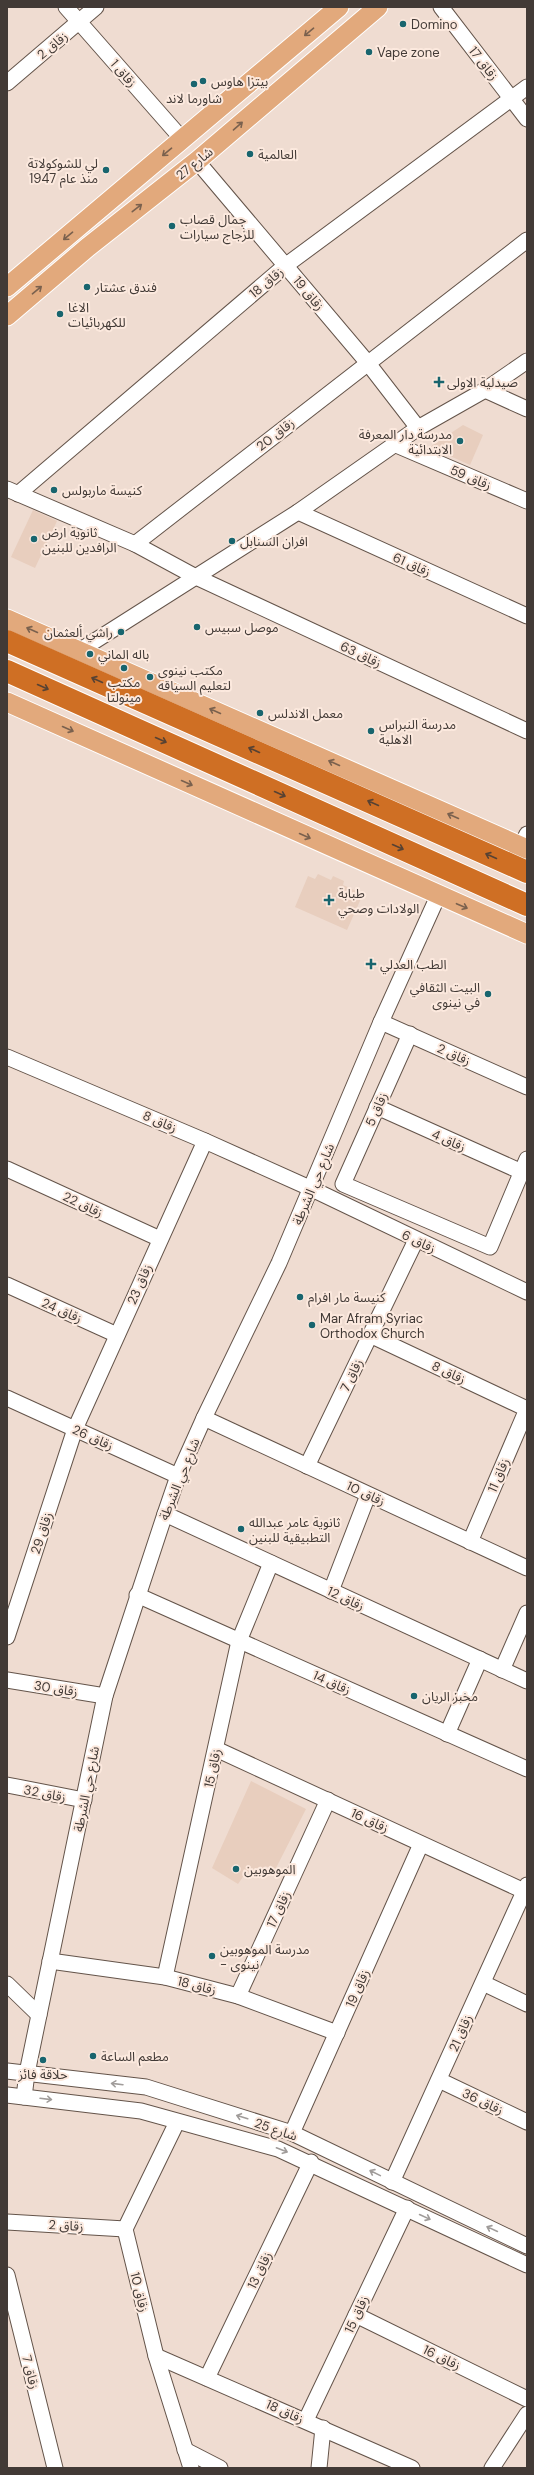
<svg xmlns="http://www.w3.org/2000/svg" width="534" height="2475" viewBox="0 0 534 2475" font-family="'DM Sans','Noto Sans Arabic',sans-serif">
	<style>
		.built { fill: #e8cebe }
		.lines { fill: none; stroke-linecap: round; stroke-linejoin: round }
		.minor-casing { stroke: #64544a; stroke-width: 17 }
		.major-casing { stroke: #fff; stroke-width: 21 }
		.highway-casing { stroke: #fff; stroke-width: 24 }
		.minor { stroke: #fff; stroke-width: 15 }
		.major { stroke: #e2a97c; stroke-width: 19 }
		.highway { stroke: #cf6f24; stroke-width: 22 }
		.oneway { stroke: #7a614e }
		.oneway2 { stroke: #574233 }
		.oneway3 { stroke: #a09c9a }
		.poi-dot { fill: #18656e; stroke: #fce9de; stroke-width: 1.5 }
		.labels { text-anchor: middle; stroke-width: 4; stroke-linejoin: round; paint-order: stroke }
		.poi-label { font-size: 13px; fill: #423a36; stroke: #fce9de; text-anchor: start }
		.street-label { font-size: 13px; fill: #423a36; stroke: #fce9de }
	</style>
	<rect width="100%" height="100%" fill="#efdcd1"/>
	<g class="built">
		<path d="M463 425 483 435 470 465 430 447Z"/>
		<path d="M33 510 57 521 35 568 11 557Z"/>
		<path d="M318 874 331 880 333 876 344 881 343 885 363 894 347 930 295 907 308 876 315 879Z"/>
		<path d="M251 1781 306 1809 275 1870 265 1866 257 1878 247 1871 238 1884 212 1868Z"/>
	</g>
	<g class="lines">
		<g class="minor-casing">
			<g id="minor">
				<path d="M66 7 182 139"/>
				<path d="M441 7 527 119"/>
				<path d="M7 83 96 7"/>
				<path d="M197 161 367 362 418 428"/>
				<path d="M485 390 527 409"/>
				<path d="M394 444 527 501"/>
				<path d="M7 489 135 544 527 240"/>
				<path d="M18 494 285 266 527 87"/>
				<path d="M298 512 527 616"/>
				<path d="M135 544 196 577 527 731"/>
				<path d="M79 651 298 512 418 428 485 390 527 361"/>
				<path d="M521 846 527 834"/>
				<path d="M381 1022 527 1087"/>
				<path d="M410 1034 343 1184 490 1247 527 1159"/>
				<path d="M7 1057 205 1141 312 1189 527 1292"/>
				<path d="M377 1107 522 1172"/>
				<path d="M7 1169 160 1239"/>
				<path d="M7 1285 117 1335"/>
				<path d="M370 1335 527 1409"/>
				<path d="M7 1398 178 1476"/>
				<path d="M204 1418 527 1568"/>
				<path d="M307 1466 416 1240"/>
				<path d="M165 1514 527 1681"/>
				<path d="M470 1542 527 1409"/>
				<path d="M331 1591 368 1495"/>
				<path d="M137 1595 527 1769"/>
				<path d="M7 1637 75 1429 205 1141"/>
				<path d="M502 1670 527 1613"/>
				<path d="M7 1680 105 1696"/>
				<path d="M447 1734 480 1659"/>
				<path d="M216 1749 524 1891"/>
				<path d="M7 1785 84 1800"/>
				<path d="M50 1961 165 1977 238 1996 337 2033"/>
				<path d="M165 1977 239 1641 271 1563"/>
				<path d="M483 1983 527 2004"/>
				<path d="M7 1984 39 2015"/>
				<path d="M238 1996 328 1800"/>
				<path d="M7 2071 146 2087 292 2133 527 2246"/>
				<path d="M439 2080 527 2122"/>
				<path d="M7 2095 141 2111 278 2149 527 2265"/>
				<path d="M24 2097 27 2073 105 1696 165 1514 178 1476 204 1418 279 1263 381 1022 438 896"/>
				<path d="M177 2122 125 2229 156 2356 191 2468"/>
				<path d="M292 2133 421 1844"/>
				<path d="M392 2182 527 1885"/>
				<path d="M7 2222 125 2229"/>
				<path d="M7 2275 55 2468"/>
				<path d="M356 2315 527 2399"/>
				<path d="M156 2356 412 2468"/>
				<path d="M207 2378 311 2162"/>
				<path d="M306 2420 407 2208"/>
				<path d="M185 2450 220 2468"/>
				<path d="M319 2468 323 2428"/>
				<path d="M492 2468 527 2414"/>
			</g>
		</g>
		<g class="major-casing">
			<g id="major">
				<path d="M7 287 339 7"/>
				<path d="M7 316 88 247 197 161 378 7"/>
				<path d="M7 619 527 849"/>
				<path d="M7 702 527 934"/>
			</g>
		</g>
		<g class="highway-casing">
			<g id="highway">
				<path d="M7 641 527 872"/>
				<path d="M7 671 527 905"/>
			</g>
		</g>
		<use href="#minor" class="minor"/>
		<use href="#major" class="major"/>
		<use href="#highway" class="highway"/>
	</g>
	<defs><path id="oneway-shaft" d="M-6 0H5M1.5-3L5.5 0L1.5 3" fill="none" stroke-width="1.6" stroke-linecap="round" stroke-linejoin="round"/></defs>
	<g class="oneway">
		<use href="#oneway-shaft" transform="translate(309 32) rotate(140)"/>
		<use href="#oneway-shaft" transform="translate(238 126) rotate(-41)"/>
		<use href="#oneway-shaft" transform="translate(167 152) rotate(140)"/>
		<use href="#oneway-shaft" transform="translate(137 208) rotate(-38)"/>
		<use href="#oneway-shaft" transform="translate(68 236) rotate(140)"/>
		<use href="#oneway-shaft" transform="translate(37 290) rotate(-40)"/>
		<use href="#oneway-shaft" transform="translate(32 630) rotate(-156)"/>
		<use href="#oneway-shaft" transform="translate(215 711) rotate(-156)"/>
		<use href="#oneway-shaft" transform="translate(68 729) rotate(24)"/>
		<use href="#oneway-shaft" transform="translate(334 763) rotate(-156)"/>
		<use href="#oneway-shaft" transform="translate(187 783) rotate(24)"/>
		<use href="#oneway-shaft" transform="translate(453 816) rotate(-156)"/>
		<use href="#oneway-shaft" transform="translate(305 836) rotate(24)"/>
		<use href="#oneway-shaft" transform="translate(462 906) rotate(23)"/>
	</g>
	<g class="oneway2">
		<use href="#oneway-shaft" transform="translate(97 680) rotate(-156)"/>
		<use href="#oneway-shaft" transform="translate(43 687) rotate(24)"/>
		<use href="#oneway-shaft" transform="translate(161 740) rotate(24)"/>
		<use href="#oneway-shaft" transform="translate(254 750) rotate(-156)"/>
		<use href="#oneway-shaft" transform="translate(280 794) rotate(24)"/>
		<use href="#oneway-shaft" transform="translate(373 803) rotate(-156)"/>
		<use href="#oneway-shaft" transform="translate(398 847) rotate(24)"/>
		<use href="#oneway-shaft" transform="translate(491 856) rotate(-156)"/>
	</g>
	<g class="oneway3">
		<use href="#oneway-shaft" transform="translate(117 2084) rotate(-173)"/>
		<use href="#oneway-shaft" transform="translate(46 2099) rotate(7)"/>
		<use href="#oneway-shaft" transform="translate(242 2117) rotate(-163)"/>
		<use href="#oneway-shaft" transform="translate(282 2150) rotate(21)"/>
		<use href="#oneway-shaft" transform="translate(375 2173) rotate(-154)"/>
		<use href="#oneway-shaft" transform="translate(425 2217) rotate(25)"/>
		<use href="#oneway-shaft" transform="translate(492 2229) rotate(-155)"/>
	</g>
	<g class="poi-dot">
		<circle cx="403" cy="24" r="4"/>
		<circle cx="369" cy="52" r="4"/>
		<circle cx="203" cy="81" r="4"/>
		<circle cx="194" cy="84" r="4"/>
		<circle cx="250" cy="154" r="4"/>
		<circle cx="106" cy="170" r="4"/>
		<circle cx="172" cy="226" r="4"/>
		<circle cx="87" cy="287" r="4"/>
		<circle cx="60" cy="314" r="4"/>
		<path d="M437 376h4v4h4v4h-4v4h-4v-4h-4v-4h4z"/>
		<circle cx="460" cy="441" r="4"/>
		<circle cx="54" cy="490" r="4"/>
		<circle cx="34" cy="539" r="4"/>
		<circle cx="232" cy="541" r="4"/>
		<circle cx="197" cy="627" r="4"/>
		<circle cx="121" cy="632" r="4"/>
		<circle cx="90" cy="654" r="4"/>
		<circle cx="124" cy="668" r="4"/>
		<circle cx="150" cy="677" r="4"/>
		<circle cx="260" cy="713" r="4"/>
		<circle cx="371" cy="731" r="4"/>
		<path d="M327 894h4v4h4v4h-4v4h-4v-4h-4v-4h4z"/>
		<path d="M369 958h4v4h4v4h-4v4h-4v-4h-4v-4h4z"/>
		<circle cx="488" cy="994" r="4"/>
		<circle cx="300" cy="1297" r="4"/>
		<circle cx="312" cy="1325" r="4"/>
		<circle cx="241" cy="1529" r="4"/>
		<circle cx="414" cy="1696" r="4"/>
		<circle cx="236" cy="1869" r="4"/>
		<circle cx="212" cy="1956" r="4"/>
		<circle cx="93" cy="2056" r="4"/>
		<circle cx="43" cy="2060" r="4"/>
	</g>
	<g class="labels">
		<g class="poi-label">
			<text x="411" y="29">Domino</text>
			<text x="377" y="57">Vape zone</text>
			<text x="211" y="86">بيتزا هاوس</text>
			<text x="194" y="103" text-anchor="middle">شاورما لاند</text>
			<text x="258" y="159">العالمية</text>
			<text x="98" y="168" text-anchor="end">لي للشوكولاتة<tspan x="98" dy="15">منذ عام 1947</tspan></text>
			<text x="180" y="224">جمال قصاب<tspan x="180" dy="15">للزجاج سيارات</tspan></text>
			<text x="95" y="292">فندق عشتار</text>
			<text x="68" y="312">الاغا<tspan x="68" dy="15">للكهربائيات</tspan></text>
			<text x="447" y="387">صيدلية الاولى</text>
			<text x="452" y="439" text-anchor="end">مدرسة دار المعرفة<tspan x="452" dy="15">الابتدائية</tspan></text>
			<text x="62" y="495">كنيسة ماربولس</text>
			<text x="42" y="537">ثانوية ارض<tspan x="42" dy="15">الرافدين للبنين</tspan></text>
			<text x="240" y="546">افران السنابل</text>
			<text x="205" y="632">موصل سبيس</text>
			<text x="113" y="637" text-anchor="end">راشي ألعثمان</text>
			<text x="98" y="659">باله الماني</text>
			<text x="158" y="675">مكتب نينوى<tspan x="158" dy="15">لتعليم السياقه</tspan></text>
			<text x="124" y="687" text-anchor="middle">مكتب<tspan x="124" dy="15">مينولتا</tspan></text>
			<text x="268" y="718">معمل الاندلس</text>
			<text x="379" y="729">مدرسة النبراس<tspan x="379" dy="15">الاهلية</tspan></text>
			<text x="338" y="898">طبابة<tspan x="338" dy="15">الولادات وصحي</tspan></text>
			<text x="380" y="969">الطب العدلي</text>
			<text x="480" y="992" text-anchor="end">البيت الثقافي<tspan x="480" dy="15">في نينوى</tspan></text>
			<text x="308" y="1302">كنيسة مار افرام</text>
			<text x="320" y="1323">Mar Afram Syriac<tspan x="320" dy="15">Orthodox Church</tspan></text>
			<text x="249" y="1527">ثانوية عامر عبدالله<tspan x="249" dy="15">التطبيقية للبنين</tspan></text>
			<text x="422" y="1701">مخبز الريان</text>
			<text x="244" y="1874">الموهوبين</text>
			<text x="220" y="1954">مدرسة الموهوبين<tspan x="220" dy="15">- نينوى</tspan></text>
			<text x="101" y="2061">مطعم الساعة</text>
			<text x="43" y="2079" text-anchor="middle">حلاقة فائز</text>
		</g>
		<g class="street-label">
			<text transform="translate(52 45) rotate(-40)" y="5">زقاق 2</text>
			<text transform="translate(484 63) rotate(52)" y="5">زقاق 17</text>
			<text transform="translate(124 73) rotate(49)" y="5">زقاق 1</text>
			<text transform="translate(194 163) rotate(-39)" y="5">شارع 27</text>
			<text transform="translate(266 282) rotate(-40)" y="5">زقاق 18</text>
			<text transform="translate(309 293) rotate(50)" y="5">زقاق 19</text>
			<text transform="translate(275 434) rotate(-38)" y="5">زقاق 20</text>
			<text transform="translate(471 477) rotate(23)" y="5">زقاق 59</text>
			<text transform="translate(412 564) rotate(24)" y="5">زقاق 61</text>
			<text transform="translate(361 654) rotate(25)" y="5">زقاق 63</text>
			<text transform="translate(454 1054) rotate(24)" y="5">زقاق 2</text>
			<text transform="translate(376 1109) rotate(-66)" y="5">زقاق 5</text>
			<text transform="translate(160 1121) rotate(23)" y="5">زقاق 8</text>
			<text transform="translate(449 1140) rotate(24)" y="5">زقاق 4</text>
			<text transform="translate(313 1184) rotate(-67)" y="5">شارع حي الشرطة</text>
			<text transform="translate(83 1204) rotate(25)" y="5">زقاق 22</text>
			<text transform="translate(419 1241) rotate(26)" y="5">زقاق 6</text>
			<text transform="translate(139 1284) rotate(-66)" y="5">زقاق 23</text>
			<text transform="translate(62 1310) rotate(24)" y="5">زقاق 24</text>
			<text transform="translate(449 1372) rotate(25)" y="5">زقاق 8</text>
			<text transform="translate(351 1375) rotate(-64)" y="5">زقاق 7</text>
			<text transform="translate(93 1437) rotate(24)" y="5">زقاق 26</text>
			<text transform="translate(498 1475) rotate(-67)" y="5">زقاق 11</text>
			<text transform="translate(179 1479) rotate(-68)" y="5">شارع حي الشرطة</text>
			<text transform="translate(366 1493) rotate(25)" y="5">زقاق 10</text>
			<text transform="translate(41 1533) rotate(-72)" y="5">زقاق 29</text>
			<text transform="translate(346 1598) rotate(25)" y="5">زقاق 12</text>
			<text transform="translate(332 1682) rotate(24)" y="5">زقاق 14</text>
			<text transform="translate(56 1688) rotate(9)" y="5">زقاق 30</text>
			<text transform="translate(212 1768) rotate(-78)" y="5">زقاق 15</text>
			<text transform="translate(86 1789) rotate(-79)" y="5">شارع حي الشرطة</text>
			<text transform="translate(45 1793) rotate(11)" y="5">زقاق 32</text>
			<text transform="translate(370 1820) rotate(25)" y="5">زقاق 16</text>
			<text transform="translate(278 1909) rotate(-65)" y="5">زقاق 17</text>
			<text transform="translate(197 1985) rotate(14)" y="5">زقاق 18</text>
			<text transform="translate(357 1988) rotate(-66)" y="5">زقاق 19</text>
			<text transform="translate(460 2033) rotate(-66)" y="5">زقاق 21</text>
			<text transform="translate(483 2101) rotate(25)" y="5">زقاق 36</text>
			<text transform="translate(276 2129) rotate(19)" y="5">شارع 25</text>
			<text transform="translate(66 2225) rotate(3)" y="5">زقاق 2</text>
			<text transform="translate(259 2270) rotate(-64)" y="5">زقاق 13</text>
			<text transform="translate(140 2292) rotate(76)" y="5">زقاق 10</text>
			<text transform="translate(356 2314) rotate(-65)" y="5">زقاق 15</text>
			<text transform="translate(442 2357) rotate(26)" y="5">زقاق 16</text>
			<text transform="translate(31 2372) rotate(76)" y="5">زقاق 7</text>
			<text transform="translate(285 2411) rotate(24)" y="5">زقاق 18</text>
		</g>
	</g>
	<rect width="534" height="2475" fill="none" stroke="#423a36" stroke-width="16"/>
</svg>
